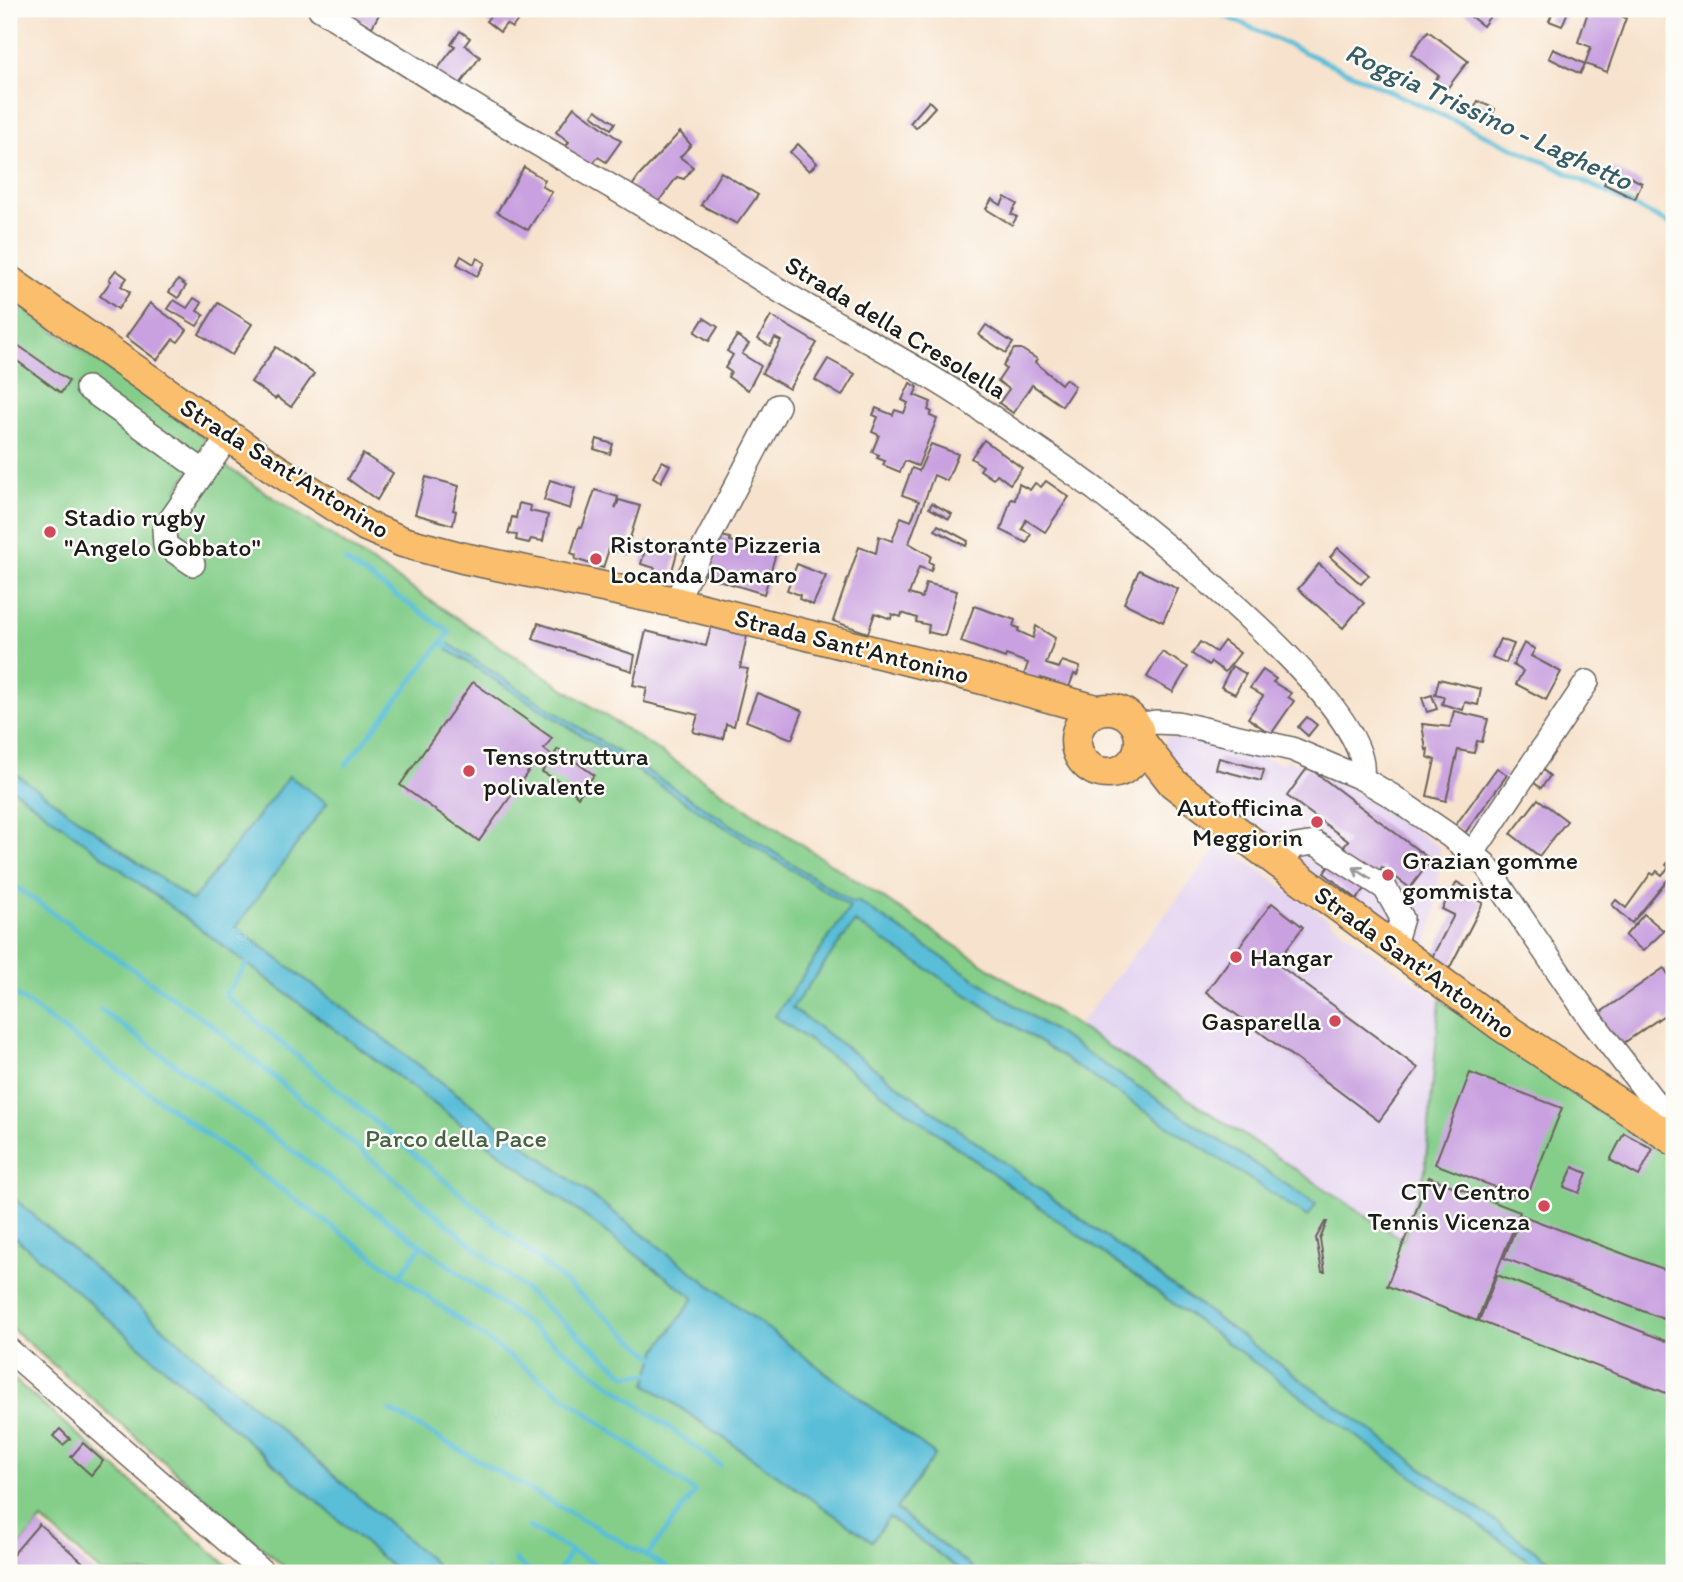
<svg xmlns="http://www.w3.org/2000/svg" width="1683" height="1582" viewBox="0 0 1683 1582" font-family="Itim,sans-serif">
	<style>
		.built { fill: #e4d3f1 }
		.green { fill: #84ce8a; stroke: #507553; stroke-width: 2 }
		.water { fill: #5abed8; stroke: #3b6d7a; stroke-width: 2 }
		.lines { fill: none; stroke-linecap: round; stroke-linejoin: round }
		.stream { stroke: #5abed8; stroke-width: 5 }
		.building { fill: #c9a1e0 }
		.minor-casing { stroke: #69625a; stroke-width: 26 }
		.major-casing { stroke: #69625a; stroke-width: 33 }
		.minor { stroke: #fff; stroke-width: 23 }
		.major { stroke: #fabe6d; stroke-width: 30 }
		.oneway { stroke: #999 }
		.poi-dot { fill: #d1495b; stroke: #fdfcf7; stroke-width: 2.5 }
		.labels { text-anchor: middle; stroke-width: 5; stroke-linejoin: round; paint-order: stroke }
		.street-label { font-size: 26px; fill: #1c1c1c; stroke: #fdfcf7 }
		.poi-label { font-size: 26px; fill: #1c1c1c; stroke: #fdfcf7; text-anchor: start }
		.park-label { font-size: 26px; fill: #466348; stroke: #fdfcf7 }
		.water-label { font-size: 28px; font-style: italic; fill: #355d67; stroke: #fdfcf7 }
	</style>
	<rect width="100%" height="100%" fill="#fdfcf7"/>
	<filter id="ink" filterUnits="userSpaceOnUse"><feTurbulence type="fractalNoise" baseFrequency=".0143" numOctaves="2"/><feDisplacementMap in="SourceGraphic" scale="14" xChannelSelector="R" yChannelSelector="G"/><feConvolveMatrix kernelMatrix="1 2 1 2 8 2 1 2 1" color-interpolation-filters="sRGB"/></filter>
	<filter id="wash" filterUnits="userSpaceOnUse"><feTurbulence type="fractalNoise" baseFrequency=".00686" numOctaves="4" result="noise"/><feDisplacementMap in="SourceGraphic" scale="28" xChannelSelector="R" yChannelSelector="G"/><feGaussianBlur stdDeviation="1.57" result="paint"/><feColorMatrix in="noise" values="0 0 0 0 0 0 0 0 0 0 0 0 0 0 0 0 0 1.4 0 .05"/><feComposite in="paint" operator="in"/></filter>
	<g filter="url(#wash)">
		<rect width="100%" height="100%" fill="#f7e3cd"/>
		<g class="built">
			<path d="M1167 736 1207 744 1283 764 1286 759 1322 771 1386 811 1440 848 1436 912 1423 960 1158 763Z"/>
			<path d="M1221 843 1440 1000 1425 1171 1404 1240 1077 1027Z"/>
		</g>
		<g class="green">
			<path d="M9 298 210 442 177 490 196 505 224 465 1403 1240 1425 1171 1440 1000 1674 1155V1573H291L9 1326Z"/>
			<path d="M9 1375 236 1573H102L42 1520 9 1559Z"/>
		</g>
		<g class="water">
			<path d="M449 644 853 903 857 901 1316 1204 1308 1217 855 922 792 1008 1566 1573H1546L775 1016 850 907 447 649Z"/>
			<path d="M9 769 192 901 289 776 327 803 236 927 935 1455 896 1509 979 1573H964L889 1517 872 1541 646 1384 657 1350 694 1298 9 786Z"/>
			<path d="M9 1194 446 1573H399L9 1232Z"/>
		</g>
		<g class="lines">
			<g class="stream">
				<path d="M1210 9 1551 165 1674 226"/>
				<path d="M345 561 450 632 442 642 448 647"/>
				<path d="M346 765 442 642"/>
				<path d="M9 882 216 1028 626 1375 649 1374"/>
				<path d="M248 963 225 995 654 1357"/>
				<path d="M9 990 695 1492 647 1556 676 1573"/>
				<path d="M100 1009 720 1465"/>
				<path d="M399 1276 422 1245"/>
				<path d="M391 1411 647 1556"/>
				<path d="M529 1527 610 1573"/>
				<path d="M515 1560 531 1573"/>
				<path d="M486 1570 490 1573"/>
				<path d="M558 1573 571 1551"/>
			</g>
		</g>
		<g id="blocks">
			<g class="building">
				<path d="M340 9H382L372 27Z"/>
				<path d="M483 9H510L521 16 512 28 506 24 500 32 486 21 491 15Z"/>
				<path d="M1461 9H1495L1483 26Z"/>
				<path d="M1554 9H1569L1562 26 1549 21Z"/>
				<path d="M1589 9H1611L1610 11 1626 18 1607 72 1585 64 1591 47 1578 42Z"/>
				<path d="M460 31 470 38 465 45 480 57 455 91 433 75 455 46 451 44Z"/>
				<path d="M1428 31 1468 61 1446 90 1434 81 1439 76 1411 54Z"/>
				<path d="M1553 49 1585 64 1580 74 1549 58Z"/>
				<path d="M929 101 935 107 916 128 910 123Z"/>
				<path d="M1478 101 1495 109 1489 122 1472 113Z"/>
				<path d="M574 107 621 141 606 162 598 157 590 167 564 149 569 142 556 132Z"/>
				<path d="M596 110 615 123 611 129 592 115Z"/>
				<path d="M680 132 691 145 680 157 693 167 684 179 677 177 656 205 630 189 639 176Z"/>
				<path d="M798 144 817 163 809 171 790 152Z"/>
				<path d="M524 167 545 180 542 186 552 192 528 230 497 212Z"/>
				<path d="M1612 168 1642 183 1635 199 1604 184Z"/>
				<path d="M721 172 758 195 737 224 701 205Z"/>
				<path d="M1005 197 1017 204 1011 214 1017 217 1012 225 986 209 992 199 1001 205Z"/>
				<path d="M461 256 474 264 477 258 485 263 477 276 457 264Z"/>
				<path d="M116 270 127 278 121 286 130 292 118 309 100 296 111 281 109 279Z"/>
				<path d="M178 280 186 286 178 298 169 292Z"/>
				<path d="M194 298 202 303 197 311 204 315 197 326 168 309 174 300 187 308Z"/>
				<path d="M150 303 187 330 178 342 173 339 157 360 126 337Z"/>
				<path d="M218 303 252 324 232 355 199 334Z"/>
				<path d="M771 316 817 343 789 389 762 373 781 341 775 338 770 346 758 339Z"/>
				<path d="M704 318 718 327 709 341 695 332Z"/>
				<path d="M986 325 1013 343 1006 353 979 335Z"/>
				<path d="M737 336 749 344 742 354 761 366 748 390 728 377 731 372 725 368 733 355 727 351Z"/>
				<path d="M9 339 69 381 61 393 9 355Z"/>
				<path d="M276 347 314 374 291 407 277 397 275 399 251 382Z"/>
				<path d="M1014 349H1021L1037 359 1035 362 1061 384 1065 379 1075 386 1062 406 1032 385 1013 413 999 403 1009 389 998 381 1006 369 1003 366Z"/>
				<path d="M828 359 855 374 842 396 815 380Z"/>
				<path d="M910 383 918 387 914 395 931 402 928 410 932 412 930 416 937 419 918 466 905 461 900 472 883 465 885 461 877 458 879 455 872 452 879 435 872 432 878 417 873 415 876 408 893 415 895 410 904 413 908 403 902 400Z"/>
				<path d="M597 439 613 444 610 454 594 449Z"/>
				<path d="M984 440 1022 468 1010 484 997 474 993 479 980 470 983 466 971 458Z"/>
				<path d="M931 444 958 454 947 481 934 475 909 543 931 556 929 562 933 564 931 571 919 567 909 594 922 598 926 583 957 591 945 636 928 632 929 625 916 622 917 618 902 613 901 617 892 614 891 619 875 613 868 633 833 621 859 547 876 553 879 536 892 541 901 517 911 521 919 501 902 495 912 468 919 471Z"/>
				<path d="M363 454 393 473 377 500 348 479Z"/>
				<path d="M662 461 670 465 661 482 653 477Z"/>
				<path d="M426 477 459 486 453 510 456 511 453 525 415 514Z"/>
				<path d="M550 480 575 488 570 509 544 500Z"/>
				<path d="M1046 481 1069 497 1045 532 1026 520 1022 529 1031 534 1027 543 1001 530 1011 499 1015 500 1019 484 1030 490 1035 483 1041 487Z"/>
				<path d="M595 490 618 497 615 509 619 500 640 506 625 554 609 549 603 568 575 559 576 555 571 553 579 527 582 528Z"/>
				<path d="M519 503 531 506 530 511 548 515 543 541 531 539 529 543 516 540 517 535 508 534 512 517 516 518Z"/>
				<path d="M932 503 952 514 949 519 929 508Z"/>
				<path d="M938 525 968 541 966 546 935 530Z"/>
				<path d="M717 535 730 538V541L776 553 764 594 705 576 707 568 703 566Z"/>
				<path d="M648 540 678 549 670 578 654 573 655 568 641 564Z"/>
				<path d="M1338 548 1369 575 1361 584 1330 557Z"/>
				<path d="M797 564 826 576 813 605 799 599 800 595 787 590Z"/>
				<path d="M1319 564 1364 603 1343 628 1298 589Z"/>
				<path d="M1139 570 1178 589 1163 622 1124 603Z"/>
				<path d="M974 606 1015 620 1013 626 1019 628 1018 631 1033 638 1036 626 1055 638 1046 664 1059 668 1062 661 1080 667 1077 675 1074 674 1069 687 1041 678 1040 681 1024 675 1028 663 1006 655 1005 658 961 642Z"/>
				<path d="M538 623 635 655 632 671 533 639Z"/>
				<path d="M711 627 747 636 740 668 748 669 734 726 726 724 723 739 693 732 698 715 644 702 647 688 633 685 646 631 706 646Z"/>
				<path d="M1500 639 1514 644 1506 663 1492 657Z"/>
				<path d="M1224 641 1240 653 1225 672 1211 662 1209 665 1192 654 1200 642 1216 652Z"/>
				<path d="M1524 643 1535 649 1531 656 1561 672 1546 700 1516 684 1523 671 1513 665Z"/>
				<path d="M1162 652 1188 667 1173 692 1147 677Z"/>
				<path d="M1232 666 1246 674 1235 694 1221 687Z"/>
				<path d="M1263 670 1276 679 1273 682 1291 693 1288 697 1294 701 1271 734 1248 718 1263 696 1250 688Z"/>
				<path d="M1439 679 1481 689 1478 705 1465 702 1463 710 1442 704 1444 697 1435 695Z"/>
				<path d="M473 682 552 738 544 749 553 756 558 749 594 775 578 797 567 785 542 772 546 766 537 759 479 841 400 785Z"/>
				<path d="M757 693 803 711 792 739 746 721Z"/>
				<path d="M1432 695 1437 709 1427 712 1422 698Z"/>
				<path d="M1454 711 1488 719 1482 742 1477 741 1474 753 1458 750 1446 801 1427 796 1435 760 1427 757 1428 749 1426 750 1422 724 1450 727Z"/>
				<path d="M1307 717 1317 725 1308 736 1298 727Z"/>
				<path d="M1219 758 1264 770 1261 781 1216 769Z"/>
				<path d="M1308 767 1431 860 1410 888 1382 867 1357 899 1324 873 1348 841 1287 796Z"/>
				<path d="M1497 768 1507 775 1465 833 1455 826Z"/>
				<path d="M1543 770 1550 776 1541 788 1533 782Z"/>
				<path d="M1538 799 1567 821 1539 856 1511 834Z"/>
				<path d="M1669 861 1674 865V872L1632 923 1612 905 1616 900 1626 908 1651 873 1654 875 1657 871 1662 875 1669 867 1666 865Z"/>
				<path d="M1457 882 1467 888 1464 893 1483 903 1448 971 1430 961 1454 915 1442 909Z"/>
				<path d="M1272 903 1303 927 1276 963 1418 1068 1379 1121 1206 992Z"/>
				<path d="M1644 914 1664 931 1643 951 1625 936Z"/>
				<path d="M1664 968 1674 983V1017L1667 1022 1663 1016 1615 1049 1594 1017Z"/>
				<path d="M1470 1073 1562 1108 1526 1199 1435 1164Z"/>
				<path d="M1624 1133 1653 1149 1639 1176 1610 1160Z"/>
				<path d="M1573 1167 1587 1173 1579 1193 1564 1187Z"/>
				<path d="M1429 1177 1520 1212 1477 1321 1387 1286Z"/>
				<path d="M1521 1215 1674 1273V1323L1504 1258Z"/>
				<path d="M1325 1222H1327L1320 1239 1325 1272H1322L1316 1238Z"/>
				<path d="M1497 1275 1674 1344V1396L1479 1321Z"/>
				<path d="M60 1429 70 1439 63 1445 53 1436Z"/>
				<path d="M83 1443 103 1461 91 1475 71 1457Z"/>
				<path d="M39 1524 95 1573H9V1559Z"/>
			</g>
		</g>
	</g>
	<g filter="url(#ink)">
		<use href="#blocks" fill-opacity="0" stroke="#69625a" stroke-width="2"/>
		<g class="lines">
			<g class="minor-casing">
				<g id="minor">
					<path d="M320 9C379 46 439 85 499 121 546 150 595 176 642 205 689 233 735 264 782 292 844 329 911 362 970 402 1012 431 1054 459 1095 489 1145 528 1384 714 1361 778"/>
					<path d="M87 388 203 471"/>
					<path d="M193 564 165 545 164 529 229 436"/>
					<path d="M675 602 778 406"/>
					<path d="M1137 725 1155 722 1177 723 1292 749 1361 778 1392 796 1450 836 1485 864 1592 1021 1652 1099 1659 1109 1664 1132"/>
					<path d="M1472 854 1587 682"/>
					<path d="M1279 863 1295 846 1315 843 1385 888 1402 918 1396 938 1390 945"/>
					<path d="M9 1350 264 1573"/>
				</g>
			</g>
			<g class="major-casing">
				<g id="major">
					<path d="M9 281 274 468 366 526 403 542 463 558 675 602 975 677 1096 710"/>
					<circle cx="1108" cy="741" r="32"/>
					<path d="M1141 742 1173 783 1279 863 1500 1025 1674 1140"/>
				</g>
			</g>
			<use href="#minor" class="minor"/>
			<use href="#major" class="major"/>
		</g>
		<defs><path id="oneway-shaft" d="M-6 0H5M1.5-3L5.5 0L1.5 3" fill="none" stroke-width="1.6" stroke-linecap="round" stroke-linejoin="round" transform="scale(1.75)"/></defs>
		<use class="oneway" href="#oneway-shaft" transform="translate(1362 873) rotate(-147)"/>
	</g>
	<g class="poi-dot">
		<circle cx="50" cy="532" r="7"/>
		<circle cx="596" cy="559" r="7"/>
		<circle cx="469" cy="771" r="7"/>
		<circle cx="1317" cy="822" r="7"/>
		<circle cx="1388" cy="875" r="7"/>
		<circle cx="1236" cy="957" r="7"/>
		<circle cx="1335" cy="1021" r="7"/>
		<circle cx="1544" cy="1206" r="7"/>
	</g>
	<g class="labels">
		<g class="street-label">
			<text transform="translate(896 327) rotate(31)" y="9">Strada della Cresolella</text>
			<text transform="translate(285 468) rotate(32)" y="9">Strada Sant'Antonino</text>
			<text transform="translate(852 646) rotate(14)" y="9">Strada Sant'Antonino</text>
			<text transform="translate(1415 962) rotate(36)" y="9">Strada Sant'Antonino</text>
		</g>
		<g class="poi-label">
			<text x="64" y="526">Stadio rugby<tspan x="64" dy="30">"Angelo Gobbato"</tspan></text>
			<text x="610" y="553">Ristorante Pizzeria<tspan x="610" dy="30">Locanda Damaro</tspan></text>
			<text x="483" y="765">Tensostruttura<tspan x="483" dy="30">polivalente</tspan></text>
			<text x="1303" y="816" text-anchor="end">Autofficina<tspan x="1303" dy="30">Meggiorin</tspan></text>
			<text x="1402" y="869">Grazian gomme<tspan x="1402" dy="30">gommista</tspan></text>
			<text x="1250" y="966">Hangar</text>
			<text x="1321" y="1030" text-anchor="end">Gasparella</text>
			<text x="1530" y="1200" text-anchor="end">CTV Centro<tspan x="1530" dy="30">Tennis Vicenza</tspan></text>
		</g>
		<g class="park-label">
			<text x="456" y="1147">Parco della Pace</text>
		</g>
		<g class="water-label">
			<text transform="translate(1489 116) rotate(25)" y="10">Roggia Trissino - Laghetto</text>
		</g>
	</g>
	<rect width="1683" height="1582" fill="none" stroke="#fdfcf7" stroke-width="35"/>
</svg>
